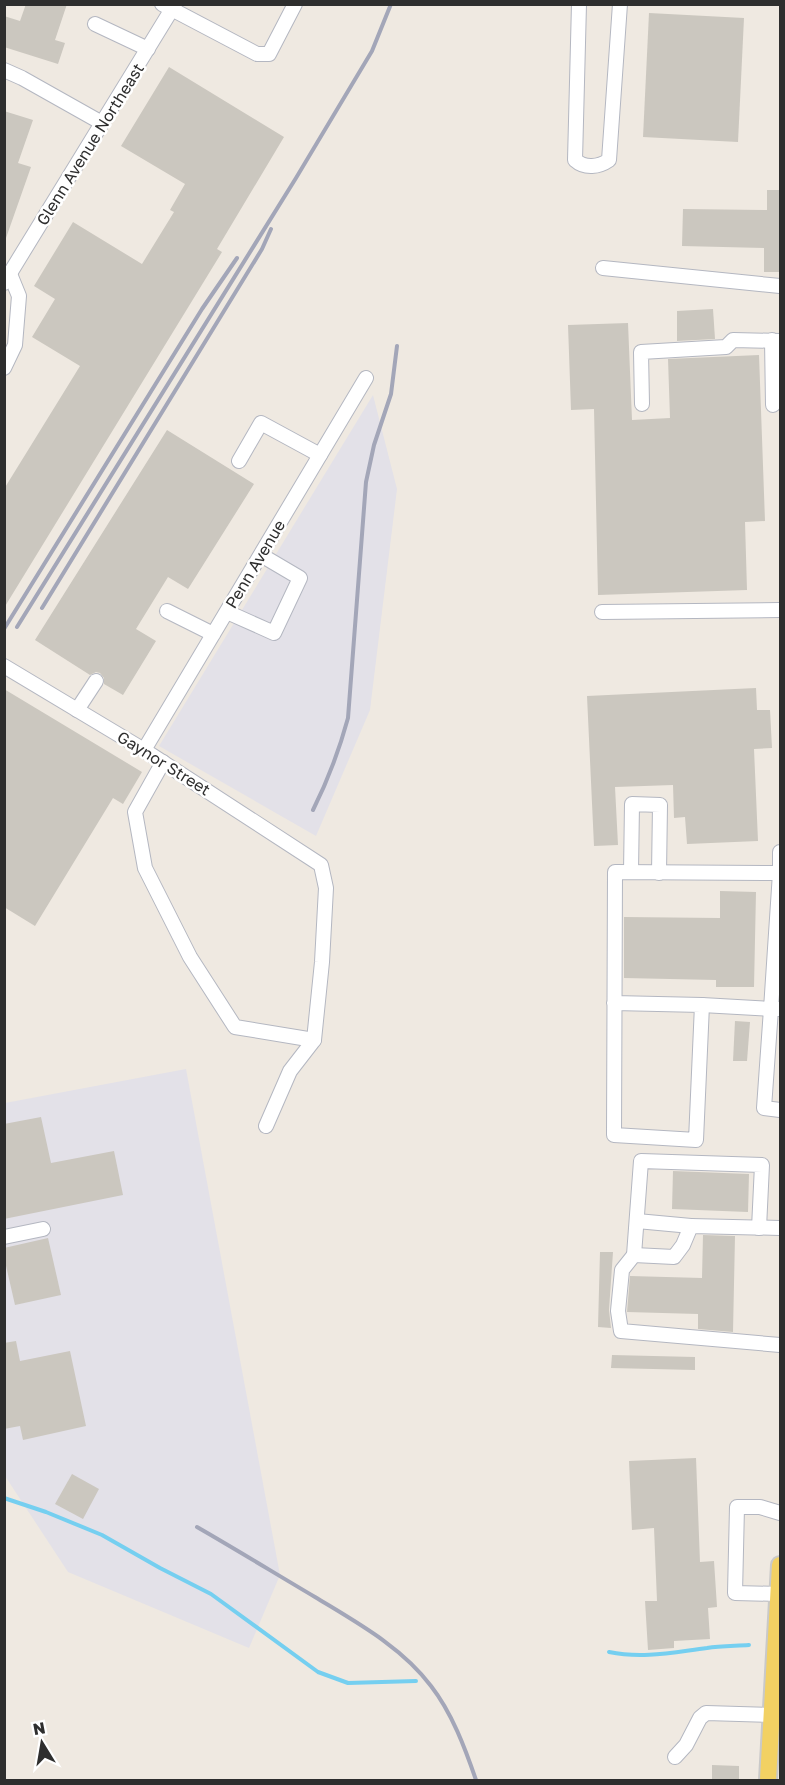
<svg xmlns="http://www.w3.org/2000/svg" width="785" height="1785" viewBox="0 0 785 1785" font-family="'Golos Text',sans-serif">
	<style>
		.industrial { fill: #e3e1e8 }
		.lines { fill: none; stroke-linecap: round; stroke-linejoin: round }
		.stream { stroke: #75cff0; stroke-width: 4 }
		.building { fill: #cbc7bf }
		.minor-casing { stroke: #b4b7c1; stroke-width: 16 }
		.major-casing { stroke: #c9c9c9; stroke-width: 20 }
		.minor { stroke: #fff; stroke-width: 14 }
		.major { stroke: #f2d163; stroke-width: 16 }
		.rail { stroke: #a3a6b8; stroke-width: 4 }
		.labels { text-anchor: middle; stroke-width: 5; stroke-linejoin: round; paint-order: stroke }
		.street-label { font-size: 16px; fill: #2e2e2e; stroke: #fff }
	</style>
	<rect width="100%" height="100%" fill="#efe9e1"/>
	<g class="industrial">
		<path d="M373 395 397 489 370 710 316 836 159 746Z"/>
		<path d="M186 1069 280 1575 249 1648 68 1572 5 1476V1103Z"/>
	</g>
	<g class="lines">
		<g class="stream">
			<path d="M4 1498 46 1512 102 1535 160 1568 211 1594 318 1672 348 1683 416 1681"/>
			<path d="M609 1652C643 1659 674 1652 707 1648 720 1646 735 1646 749 1645"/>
		</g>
	</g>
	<g class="building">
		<path d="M26 4H67L55 40 65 43 58 64 4 47V16L20 21Z"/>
		<path d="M649 13 744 18 738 142 643 137Z"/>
		<path d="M169 67 284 137 217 249 222 252 4 608V489L80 366 32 337 55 299 34 286 73 222 142 264 174 212 170 210 185 184 121 146Z"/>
		<path d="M4 111 33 120 18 163 31 167 6 238H4Z"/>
		<path d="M767 190H780V272H764V248L682 246 683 209 767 210Z"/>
		<path d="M713 309 715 339 677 341V311Z"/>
		<path d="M628 323 632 420 670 418 668 359 759 355 765 521 745 522 747 590 598 595 594 409 571 410 568 325Z"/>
		<path d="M167 430 254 484 188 589 168 577 136 629 156 641 123 695 104 684V678L100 673 96 672 90 675 35 640Z"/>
		<path d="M756 688 757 710H770L772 748 754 749 758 841 687 844 685 817 674 818 673 785 615 787 618 845 594 846 587 696Z"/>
		<path d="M4 689 142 772 123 804 113 798 35 926 4 907Z"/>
		<path d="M720 891 756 892 754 987H716V980L624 978V917L720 918Z"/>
		<path d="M735 1021 750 1022 747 1061H733Z"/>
		<path d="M41 1117 51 1163 114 1151 123 1195 4 1219V1124Z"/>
		<path d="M673 1171 749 1174 748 1212 672 1209Z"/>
		<path d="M703 1235 735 1236 733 1332 698 1329V1314L627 1312 630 1276 702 1278Z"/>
		<path d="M48 1238 61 1295 15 1305 4 1257V1248Z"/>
		<path d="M600 1252H613L609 1310 611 1328 598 1327Z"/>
		<path d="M16 1341 20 1361 70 1351 86 1426 23 1440 20 1426 4 1429V1343Z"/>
		<path d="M612 1355 695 1357V1370L611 1368Z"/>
		<path d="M696 1458 700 1562 714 1561 717 1607 708 1608 710 1639 674 1641V1648L648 1650 645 1601H657L654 1528 632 1530 629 1461Z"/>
		<path d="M72 1474 99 1489 83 1519 55 1504Z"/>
		<path d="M712 1765 739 1766V1780H712Z"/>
	</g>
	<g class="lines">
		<g class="minor-casing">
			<g id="minor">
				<path d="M162 4 257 54H269L295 4"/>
				<path d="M579 4 575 160C585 169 599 167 609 160L620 4"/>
				<path d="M95 24 148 49"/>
				<path d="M4 70 22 78 102 123"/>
				<path d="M603 268 780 286"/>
				<path d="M4 283 175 4"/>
				<path d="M772 340 773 405"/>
				<path d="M4 368 15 345 19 296 10 274"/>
				<path d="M642 404 641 352 726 347 733 340 780 341"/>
				<path d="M239 461 261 423 320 455"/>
				<path d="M167 611 213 634"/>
				<path d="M227 612 274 633 300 578 261 555"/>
				<path d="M602 612 780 610"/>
				<path d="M4 666 144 750 321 865 326 888 322 962 314 1040 290 1071 266 1126"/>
				<path d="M77 710 96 681"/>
				<path d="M144 750 366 378"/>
				<path d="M163 762 135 812 145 868 190 957 235 1027 314 1040"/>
				<path d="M631 872 632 804 660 805 659 873"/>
				<path d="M614 1003 702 1005 696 1140 614 1135 615 872 780 873V852"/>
				<path d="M702 1005 771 1009 780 873"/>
				<path d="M780 1009H771L764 1108 780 1110"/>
				<path d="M637 1221 691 1226"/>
				<path d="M780 1228 691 1226 683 1245 674 1257 634 1255 622 1270 618 1311 621 1331 780 1345"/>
				<path d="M4 1237 43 1229"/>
				<path d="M634 1255 641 1161 762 1165 759 1228"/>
				<path d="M779 1594 735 1593 737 1507H760L780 1513"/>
				<path d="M675 1757 686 1745 700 1718 706 1713 772 1715"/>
			</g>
		</g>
		<g class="major-casing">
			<path id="major" d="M768 1780 780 1565"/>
		</g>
		<use href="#minor" class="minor"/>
		<use href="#major" class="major"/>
		<g class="rail">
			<path d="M42 608 262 249 271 229"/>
			<path d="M17 627 296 178 372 51 391 4"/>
			<path d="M4 629 202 309 237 258"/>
			<path d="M313 810C328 780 339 751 348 718L366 482 374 445 391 394 397 346"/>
			<path d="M197 1527C237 1550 276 1574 315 1597 356 1622 402 1647 431 1686 452 1713 465 1748 476 1780"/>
		</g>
	</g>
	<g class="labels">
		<g class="street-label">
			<text transform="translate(90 144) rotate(-58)" y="6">Glenn Avenue Northeast</text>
			<text transform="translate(255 564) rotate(-59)" y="6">Penn Avenue</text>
			<text transform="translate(164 763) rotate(32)" y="6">Gaynor Street</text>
		</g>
	</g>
	<rect width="785" height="1785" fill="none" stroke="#2e2e2e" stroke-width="12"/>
	<g transform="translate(42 1743) rotate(349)" stroke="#ffffff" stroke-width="4.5" paint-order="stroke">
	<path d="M0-4.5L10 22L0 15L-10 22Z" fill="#2e2e2e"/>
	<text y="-9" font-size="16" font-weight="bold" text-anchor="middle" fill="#2e2e2e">N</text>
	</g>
</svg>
